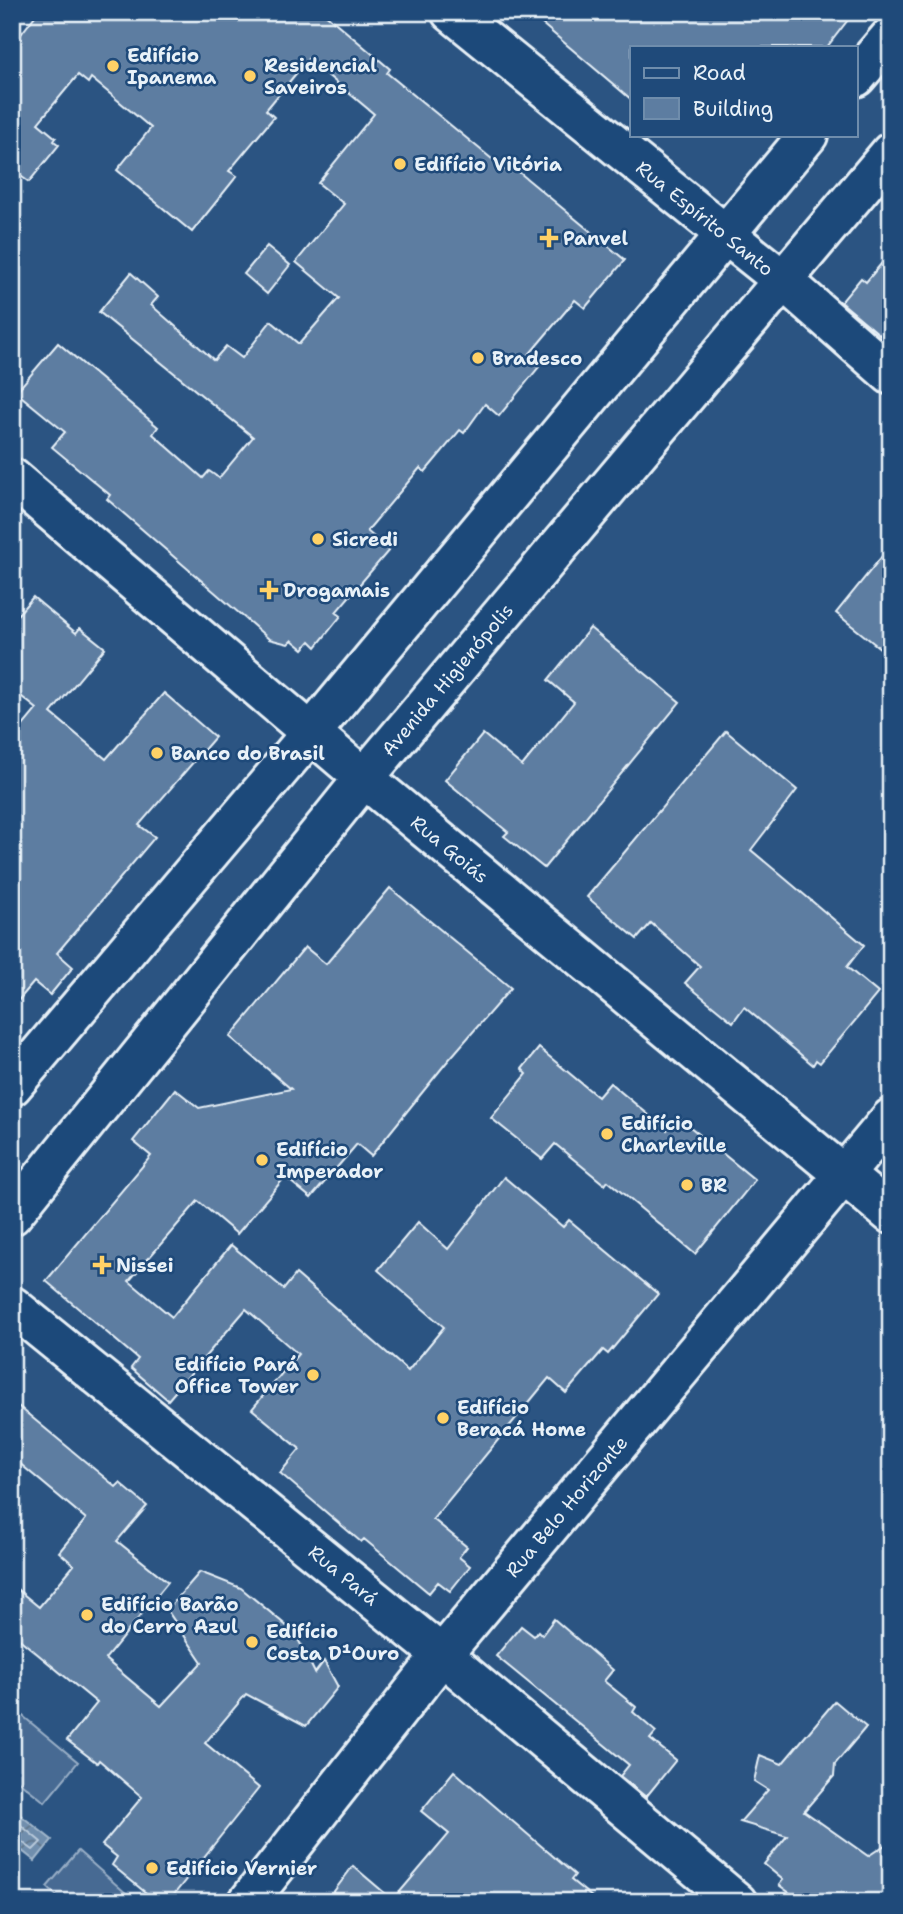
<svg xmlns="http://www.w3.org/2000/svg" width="903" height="1914" viewBox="0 0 903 1914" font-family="'Shantell Sans',sans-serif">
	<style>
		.pitch { fill: #476b93; stroke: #98aec6; stroke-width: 2 }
		.water { fill: url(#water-waves); stroke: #a0b6cb; stroke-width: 2 }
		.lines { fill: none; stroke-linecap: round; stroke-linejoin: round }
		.shore { stroke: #b8c9da; stroke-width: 2 }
		.building { fill: #5d7da1; stroke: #e8f1f8; stroke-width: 2 }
		.minor-casing { stroke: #e8f1f8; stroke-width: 44 }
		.tertiary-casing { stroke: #e8f1f8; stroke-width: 44 }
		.secondary-casing { stroke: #e8f1f8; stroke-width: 44 }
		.minor { stroke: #1f4a7a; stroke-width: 38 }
		.tertiary { stroke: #1f4a7a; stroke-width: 38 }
		.secondary { stroke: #1f4a7a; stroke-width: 38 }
		.poi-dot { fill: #ffd166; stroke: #1f4a7a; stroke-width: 2.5 }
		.labels { text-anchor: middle; stroke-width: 5; stroke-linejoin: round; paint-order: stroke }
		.poi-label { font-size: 19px; font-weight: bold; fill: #e8f1f8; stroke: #1f4a7a; text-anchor: start }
		.street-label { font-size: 19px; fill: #e8f1f8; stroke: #1f4a7a }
	</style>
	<defs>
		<pattern id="water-waves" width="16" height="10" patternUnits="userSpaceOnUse" patternTransform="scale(1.75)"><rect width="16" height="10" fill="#708ead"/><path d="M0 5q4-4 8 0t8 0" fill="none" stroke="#61768a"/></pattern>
	</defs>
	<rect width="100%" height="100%" fill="#2b5482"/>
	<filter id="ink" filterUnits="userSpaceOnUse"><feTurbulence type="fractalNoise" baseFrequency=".0143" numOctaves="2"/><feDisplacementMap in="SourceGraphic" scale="14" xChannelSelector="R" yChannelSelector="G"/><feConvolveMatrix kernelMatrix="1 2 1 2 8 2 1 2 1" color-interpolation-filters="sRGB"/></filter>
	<g filter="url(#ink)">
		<g class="pitch">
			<path d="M12 1707 78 1762 45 1802 12 1776Z"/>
			<path d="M78 1851 136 1902H63L47 1887Z"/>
		</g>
		<path class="water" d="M14 1810 52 1840 35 1861 12 1843Z"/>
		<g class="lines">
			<path class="shore" d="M12 1818 41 1842 33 1850 18 1839 12 1838"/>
		</g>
		<g class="building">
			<path d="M38 12H323L390 69 387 73 509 173 514 168 625 260 585 308 575 300 527 357 539 367 499 416 485 404 464 433 460 430 425 472 420 468 367 531 389 550 336 612 341 616 316 647 310 641 303 649 292 640 288 644 269 639 262 633 107 499 110 495 52 447 65 432 16 392 58 343 158 427 153 434 203 478 209 471 219 478 253 437 99 312 131 273 158 297 151 305 214 360 226 346 242 358 271 321 299 344 339 298 296 262 344 204 318 183 374 114 308 59 266 110 274 117 229 171 237 176 192 232 117 170 151 128 91 78 88 83 78 75 38 123 56 138 54 141 59 145 29 182 12 170V46Z"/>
			<path d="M528 12H854L827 47H632V100Z"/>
			<path d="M267 246 290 265 267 294 244 274Z"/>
			<path d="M891 252V344L841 302 861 278 866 282Z"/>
			<path d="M891 545V657L836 613Z"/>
			<path d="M33 597 76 633 80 628 105 648 51 713 106 759 164 693 215 737 139 825 155 837 57 953 73 967 50 995 34 982 12 1008V739L37 709 12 689V621Z"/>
			<path d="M590 628 680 702 544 868 504 836 508 832 445 780 483 734 522 766 574 702 548 680Z"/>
			<path d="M726 731 797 790 751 850 864 945 847 967 878 993 820 1063 816 1060 813 1065 744 1007 733 1022 685 983 700 966 651 923 637 939 587 897Z"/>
			<path d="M390 888 511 988 446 1063 371 1156 357 1144 311 1198 285 1177 237 1234 198 1201 129 1281 172 1317 231 1245 284 1289 296 1274 408 1371 444 1327 378 1270 418 1222 448 1249 504 1177 563 1227 569 1220 658 1294 608 1354 603 1350 566 1393 549 1378 433 1519 467 1547 459 1557 470 1566 450 1591 438 1582 429 1593 364 1539 361 1542 280 1473 300 1449 252 1409 298 1354 246 1309 168 1400 131 1368 138 1359 46 1281 151 1156 133 1141 175 1089 199 1108 291 1089 230 1037 305 947 326 964Z"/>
			<path d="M539 1048 598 1097 610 1083 667 1130 678 1117 755 1180 695 1254 608 1181 605 1185 555 1144 542 1159 491 1118 527 1074 522 1069Z"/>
			<path d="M12 1401 116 1487 120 1483 147 1506 117 1541 168 1582 105 1659 161 1706 202 1662 167 1610 200 1572 241 1588 295 1633 315 1673 324 1661 338 1687 306 1726 246 1694 205 1743 259 1788 168 1902H157L112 1865 117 1857 102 1845 142 1797 99 1760 97 1763 67 1740 97 1703 12 1633V1585L39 1607 74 1565 59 1552 86 1519 12 1457Z"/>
			<path d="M554 1619 613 1670 604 1681 636 1707 633 1712 656 1732 650 1739 676 1760 646 1797 620 1776 629 1765 496 1656 521 1626 534 1636 538 1631 542 1635Z"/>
			<path d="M835 1701 866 1727 835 1764 834 1776 804 1811 868 1856 891 1841V1902H802L779 1885 783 1880 764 1864 787 1836 740 1822 768 1790 754 1781 760 1755 782 1764Z"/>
			<path d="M454 1771 575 1875 571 1880 598 1902H326L353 1866 393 1900 449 1834 421 1811Z"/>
		</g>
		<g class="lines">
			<g class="minor-casing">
				<g id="minor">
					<path d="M725 234 784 281 891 375"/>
					<path id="s1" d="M248 1902 442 1655 891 1118"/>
				</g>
			</g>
			<g class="tertiary-casing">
				<g id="tertiary">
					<path d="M451 12 725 234"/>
					<path id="s2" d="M12 1306 442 1655 737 1902"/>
				</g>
			</g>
			<g class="secondary-casing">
				<g id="secondary">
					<path d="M856 77 891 36"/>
					<path id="s3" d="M12 478 364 778 891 1214"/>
					<path d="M12 1086 311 733 808 135"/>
					<path id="s4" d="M12 1215 364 778 891 152"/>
				</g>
			</g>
			<use href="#minor" class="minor"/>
			<use href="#tertiary" class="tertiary"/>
			<use href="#secondary" class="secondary"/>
		</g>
	</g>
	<g class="poi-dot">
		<circle cx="113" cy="66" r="7"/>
		<circle cx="250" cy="76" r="7"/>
		<circle cx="400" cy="164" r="7"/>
		<path d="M545.5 227.5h7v7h7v7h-7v7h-7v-7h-7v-7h7z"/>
		<circle cx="478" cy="358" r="7"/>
		<circle cx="318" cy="539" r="7"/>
		<path d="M265.5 579.5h7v7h7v7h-7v7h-7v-7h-7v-7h7z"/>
		<circle cx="157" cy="753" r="7"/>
		<circle cx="607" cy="1134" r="7"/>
		<circle cx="262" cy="1160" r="7"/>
		<circle cx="687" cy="1185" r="7"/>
		<path d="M98.5 1254.5h7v7h7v7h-7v7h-7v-7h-7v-7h7z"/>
		<circle cx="313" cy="1375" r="7"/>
		<circle cx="443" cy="1418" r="7"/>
		<circle cx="87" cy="1615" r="7"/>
		<circle cx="252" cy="1642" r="7"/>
		<circle cx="152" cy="1868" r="7"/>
	</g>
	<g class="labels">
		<g class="poi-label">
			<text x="127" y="62">Edifício<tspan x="127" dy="22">Ipanema</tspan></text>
			<text x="264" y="72">Residencial<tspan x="264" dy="22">Saveiros</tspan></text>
			<text x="414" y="171">Edifício Vitória</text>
			<text x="563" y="245">Panvel</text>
			<text x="492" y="365">Bradesco</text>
			<text x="332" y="546">Sicredi</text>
			<text x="283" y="597">Drogamais</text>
			<text x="171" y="760">Banco do Brasil</text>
			<text x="621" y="1130">Edifício<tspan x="621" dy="22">Charleville</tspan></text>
			<text x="276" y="1156">Edifício<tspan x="276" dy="22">Imperador</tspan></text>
			<text x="701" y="1192">BR</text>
			<text x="116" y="1272">Nissei</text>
			<text x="299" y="1371" text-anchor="end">Edifício Pará<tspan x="299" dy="22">Office Tower</tspan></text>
			<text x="457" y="1414">Edifício<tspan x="457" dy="22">Beracá Home</tspan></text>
			<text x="101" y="1611">Edifício Barão<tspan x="101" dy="22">do Cerro Azul</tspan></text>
			<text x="266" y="1638">Edifício<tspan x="266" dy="22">Costa D¹Ouro</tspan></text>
			<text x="166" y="1875">Edifício Vernier</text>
		</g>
		<g class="street-label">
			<text transform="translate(705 218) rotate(39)" y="7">Rua Espírito Santo</text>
			<text dy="7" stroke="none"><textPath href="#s4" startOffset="690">Avenida Higienópolis</textPath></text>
			<text dy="7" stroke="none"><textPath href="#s3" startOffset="574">Rua Goiás</textPath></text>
			<text dy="7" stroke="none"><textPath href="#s1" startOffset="508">Rua Belo Horizonte</textPath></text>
			<text dy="7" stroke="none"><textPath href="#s2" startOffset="427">Rua Pará</textPath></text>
		</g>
	</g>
	<rect width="903" height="1914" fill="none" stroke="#1f4a7a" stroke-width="42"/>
	<rect x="21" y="21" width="861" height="1872" fill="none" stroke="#e8f1f8" stroke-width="2.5" filter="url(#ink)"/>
	<rect x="630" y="46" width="228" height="91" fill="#1f4a7a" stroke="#6f8dac" stroke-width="2"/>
	<rect x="644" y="68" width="35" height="10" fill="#1f4a7a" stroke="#6f8dac" stroke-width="2"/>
	<text x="693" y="80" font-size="21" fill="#e8f1f8">Road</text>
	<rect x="644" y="98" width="35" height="21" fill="#5d7da1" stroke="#6f8dac" stroke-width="2"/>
	<text x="693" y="116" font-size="21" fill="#e8f1f8">Building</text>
</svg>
